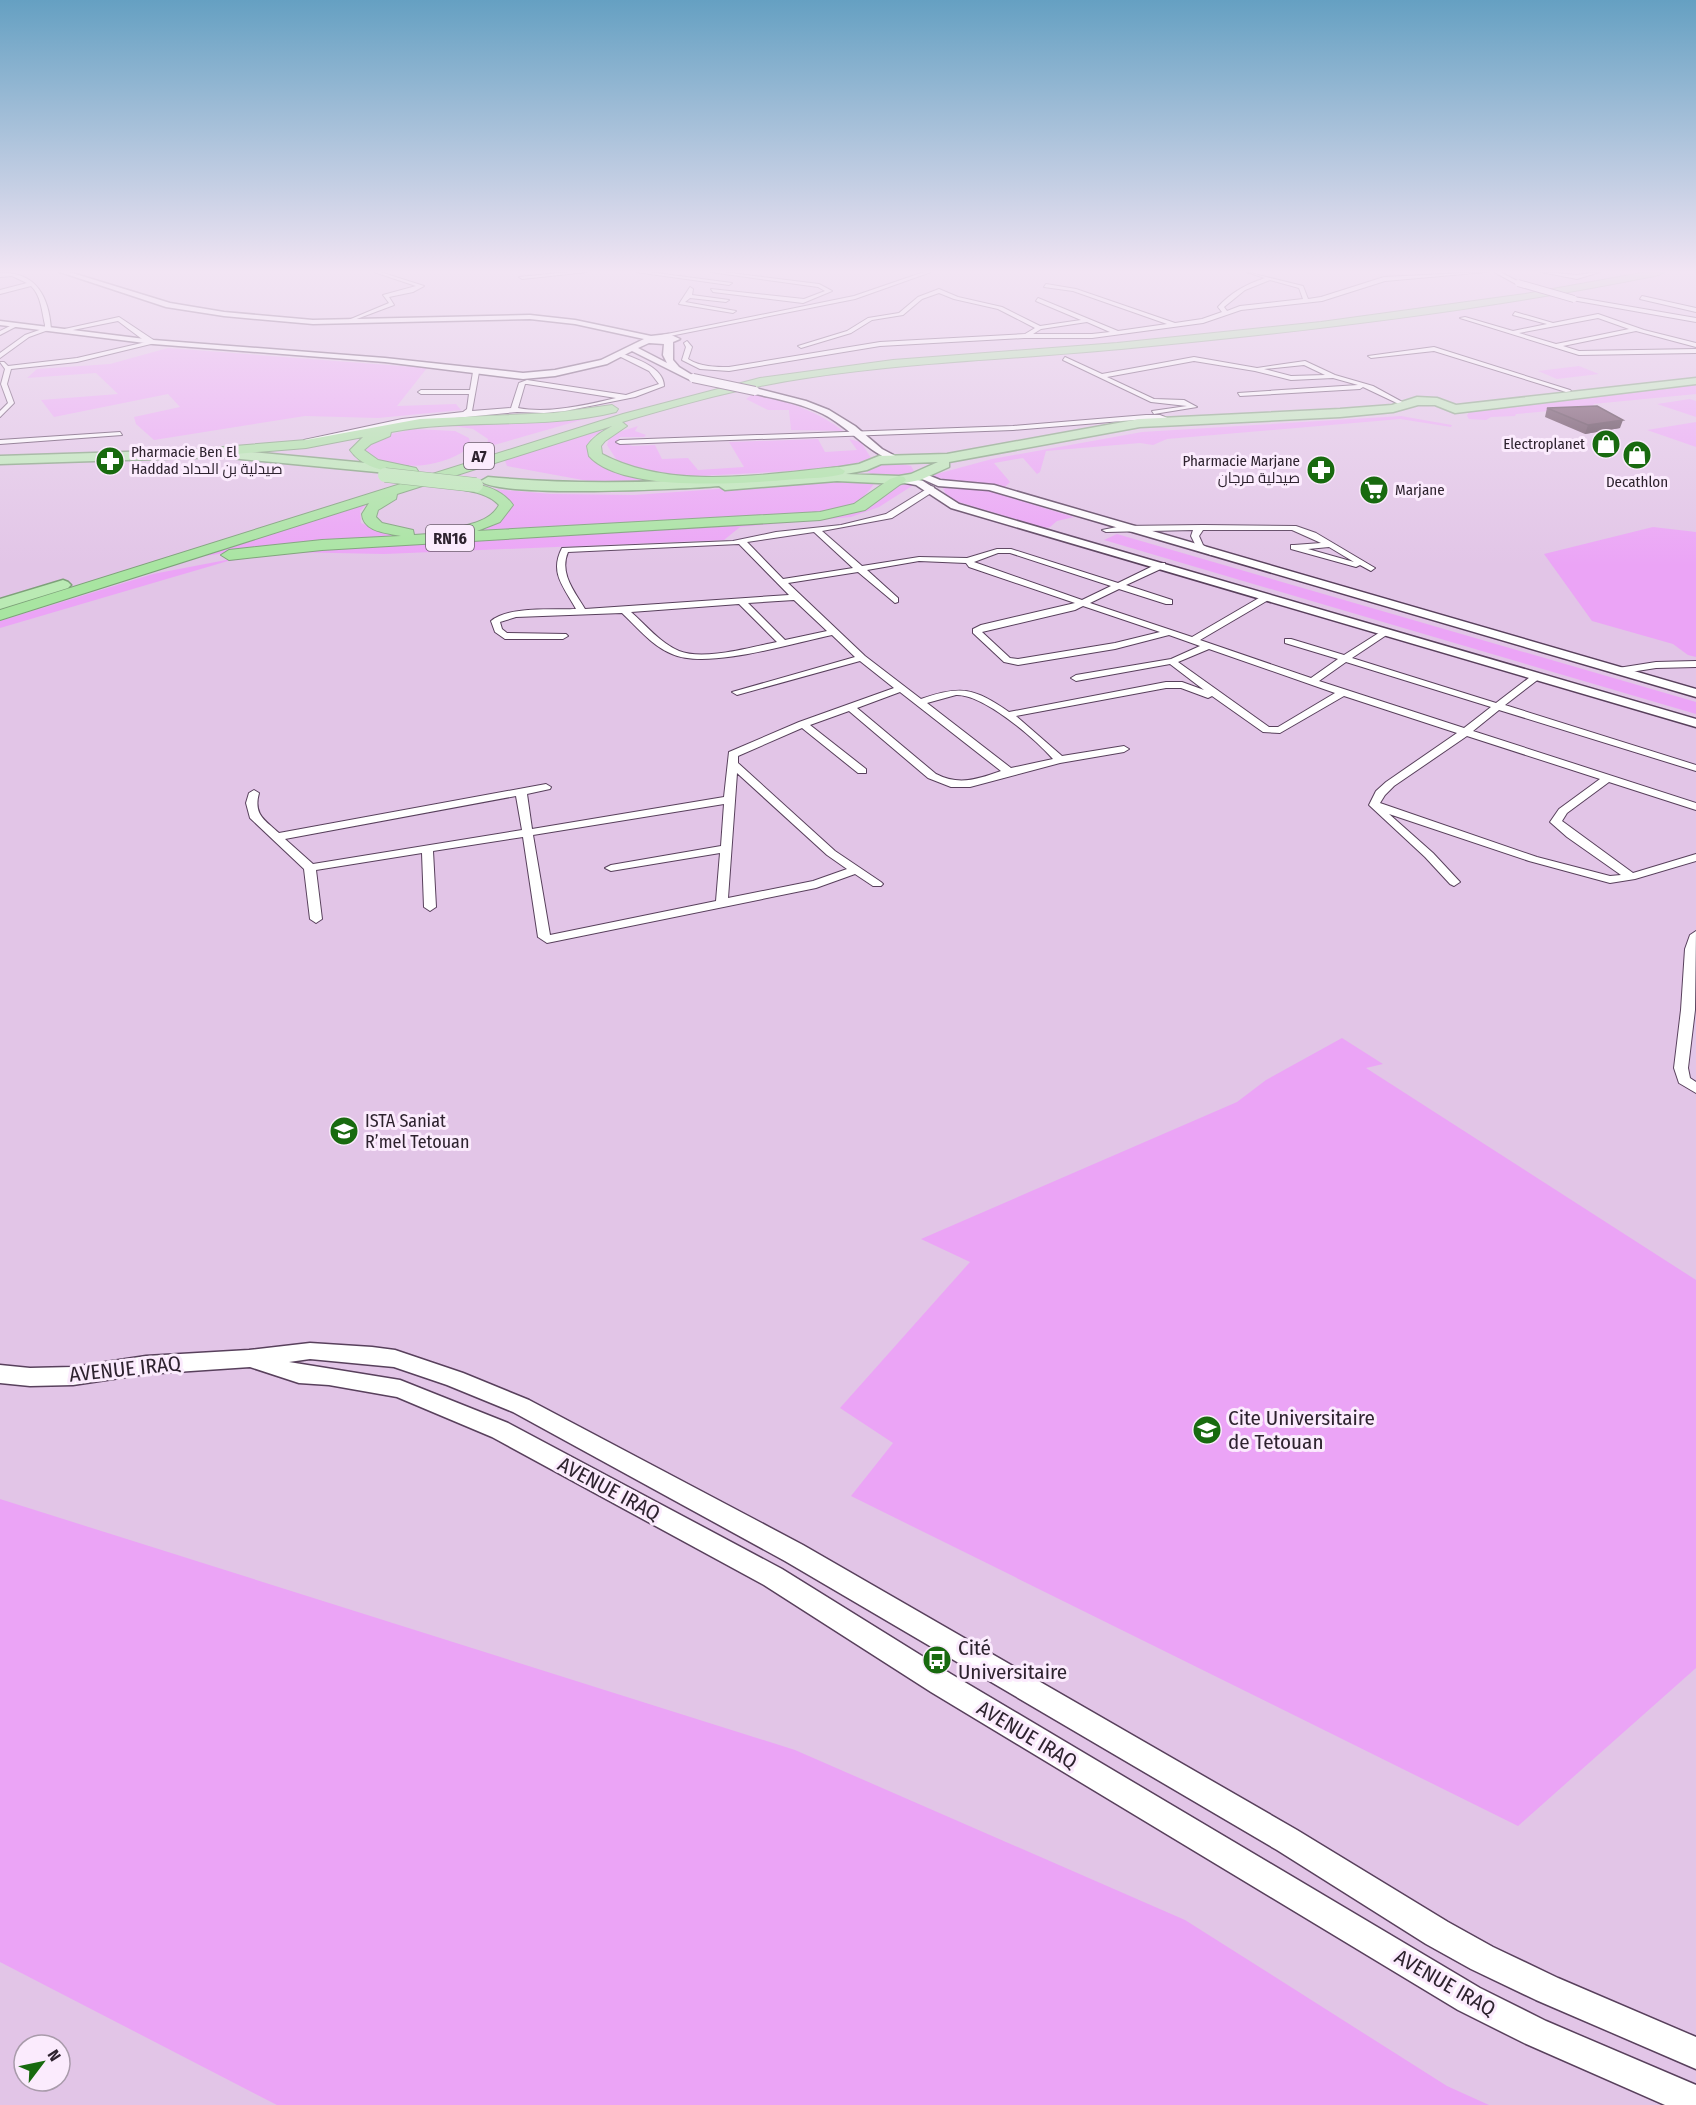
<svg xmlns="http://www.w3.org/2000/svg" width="1696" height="2105" viewBox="0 0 1696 2105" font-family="'Fira Sans Condensed',Cairo,sans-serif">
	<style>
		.green { fill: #eba4f6 }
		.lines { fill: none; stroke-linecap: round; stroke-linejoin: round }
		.minor-casing { stroke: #58405c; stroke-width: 2 }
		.tertiary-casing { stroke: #58405c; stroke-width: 3 }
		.trunk-casing { stroke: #7da179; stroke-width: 3 }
		.motorway-casing { stroke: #7da179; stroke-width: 2 }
		.minor { fill: #fff; fill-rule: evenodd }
		.tertiary { fill: #fff; fill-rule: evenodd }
		.trunk { fill: #baeab4; fill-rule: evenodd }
		.motorway { fill: #a8e5a1; fill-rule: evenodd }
		.minor-bridge-casing { stroke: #58405c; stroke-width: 8; stroke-linecap: butt }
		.tertiary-bridge-casing { stroke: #58405c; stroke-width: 10; stroke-linecap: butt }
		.trunk-bridge-casing { stroke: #7da179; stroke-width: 15; stroke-linecap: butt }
		.minor-bridge { stroke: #fff; stroke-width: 6 }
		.tertiary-bridge { stroke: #fff; stroke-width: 8 }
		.trunk-bridge { stroke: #baeab4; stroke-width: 14 }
		.wall { fill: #503345 }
		.shaded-wall { fill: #412938 }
		.building { fill: #5d3b50; stroke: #412938; stroke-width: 1.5 }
		.labels { text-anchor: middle; stroke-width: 6; stroke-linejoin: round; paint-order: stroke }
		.far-poi-label { font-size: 15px; fill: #2e232f; stroke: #fbebfd; text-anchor: end }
		.shield { fill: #fbebfd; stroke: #6c5f6d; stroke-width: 1.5 }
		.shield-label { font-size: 16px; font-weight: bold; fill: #2e232f }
		.poi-label { font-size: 18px; fill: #2e232f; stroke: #fbebfd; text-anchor: start }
		.near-street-label { font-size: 21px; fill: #2e232f; stroke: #fbebfd }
		.near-poi-label { font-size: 21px; fill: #2e232f; stroke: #fbebfd; text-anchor: start }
	</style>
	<rect width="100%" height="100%" fill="#e2c5e7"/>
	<g class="green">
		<path d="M168 348 427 368 397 406 456 404 461 410 378 418 305 416 154 440 136 424 134 417 180 407 168 394 54 417 41 400 118 394 96 373 27 378 37 369 110 364Z"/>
		<path d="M1579 366 1599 374 1557 379 1538 371Z"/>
		<path d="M1696 383V394L1593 404 1596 407 1516 414 1515 416 1491 417 1486 420 1469 419 1467 416 1470 409Z"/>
		<path d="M754 393C787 402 817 410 843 431L791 430 789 410H768L746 399Z"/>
		<path d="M1690 399 1696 401V417L1657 404Z"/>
		<path d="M616 410 487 447 488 439 473 429 448 425Z"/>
		<path d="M1401 416 1452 425 1451 427 1400 419 1167 439 1153 445 1140 443 1046 451 1040 472 1037 474 1023 458 994 463 1010 482 1005 487C990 483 939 482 933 475L992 459 1142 432Z"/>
		<path d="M1696 422V447L1647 430Z"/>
		<path d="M610 426 591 438 587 448 588 456C616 480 658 477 693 481H588L507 466 504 458Z"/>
		<path d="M638 426 635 431 646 435 644 437H620L617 442 633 446 655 445 662 459 688 458 698 470 744 467 729 442 818 439 825 452 857 450 849 439 861 442 871 458 843 468 699 476 668 475 630 468 616 459 607 445 610 435Z"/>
		<path d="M414 429 455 431 469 438 471 447C437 470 398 472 363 452L362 447 382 436Z"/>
		<path d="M893 462 911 466 914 471C903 480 879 479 868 472L867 469 871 465Z"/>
		<path d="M857 479 875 482C862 503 849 507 825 512L259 548 184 559 369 502 360 511 361 523C395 538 458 541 491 520 496 516 500 510 504 506L482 488 551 494 634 495Z"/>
		<path d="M898 484H915L879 507 851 517 740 527 724 540 384 554 286 552 228 561 0 628V621L153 574 262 553 835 514Z"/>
		<path d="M943 488 985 490 1074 517 1057 521 1050 527 1045 528 952 500 947 497Z"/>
		<path d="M1653 527 1696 532V657L1688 655 1673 644 1592 621 1544 554Z"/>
		<path d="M1117 534 1696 702V714L1104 540Z"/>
		<path d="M1342 1038 1383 1064 1366 1068 1696 1280V1668L1518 1826 851 1496 893 1443 840 1408 970 1262 921 1239 1237 1102 1266 1080Z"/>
		<path d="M0 1499 795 1750 1185 1920 1447 2086 1489 2105H277L0 1962Z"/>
	</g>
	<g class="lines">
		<g class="minor-casing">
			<g id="minor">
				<path d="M374 272H380L424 286 413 292 389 297 394 305 346 323V321L389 303 383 295 416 286Z"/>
				<path d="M570 272H587L522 279 519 277Z"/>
				<path d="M636 272H648L732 283 729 285Z"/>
				<path d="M711 272H722L819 284 832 291 803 303 713 292 711 289 804 299 825 291 818 287Z"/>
				<path d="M924 272H931L855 299 665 337 662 335 854 296Z"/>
				<path d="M1246 272 1303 286 1308 299 1321 297 1384 277 1486 272 1385 281 1322 301 1241 310 1203 323 1092 338H1024L880 346 729 371 700 369 682 360 686 347 684 343 687 341 692 347 688 359C701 367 715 367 729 367L880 342 1025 334 1035 328 998 309 954 299 939 293 922 299 903 315 872 320 851 333 801 348 798 346 847 331 868 318 899 313 918 297 939 289 958 297 1002 307 1040 326 1081 320 1036 301 1038 298 1118 331 1167 324 1073 291 1044 287 1046 284 1076 289 1175 323 1202 319 1222 312 1218 307C1230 293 1247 284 1265 278ZM1270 280 1299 288 1303 299 1240 306 1227 311 1224 307 1245 290ZM1087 322 1110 332 1092 334H1033L1041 329Z"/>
				<path d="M1494 272H1500L1521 283 1516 284Z"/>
				<path d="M1541 272 1577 275 1600 272 1577 279Z"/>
				<path d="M0 273C36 271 49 297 51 329L29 337 0 358V353L25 335 45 328V325C42 312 41 295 31 286L0 294V290L27 283 12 276 0 277Z"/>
				<path d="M690 287 693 289 692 295 729 300 726 302 690 298 685 302 736 311 733 313 679 304Z"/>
				<path d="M1642 296 1696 308V312L1640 299Z"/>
				<path d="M1574 297 1696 318V322L1572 300Z"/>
				<path d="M1515 312 1553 323 1598 314 1644 330 1696 343V347L1636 331 1563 346 1579 351 1696 349V353L1579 355 1460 318 1465 317 1513 331 1547 324 1513 315ZM1598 318 1629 329 1556 344 1519 333Z"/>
				<path d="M119 317 155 341V343L77 362 11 369 7 384 14 403 0 417V411L8 403 1 384 5 369 0 362H4L8 366 77 358 146 342 118 321 63 332 60 330Z"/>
				<path d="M14 324 19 325 0 335V331Z"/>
				<path d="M1434 347 1570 390 1571 391 1566 392 1434 351 1371 358 1368 356Z"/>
				<path d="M621 353C637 359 664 368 664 386L635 397 565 411 544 413 517 412 402 423 307 442 304 440 402 419 463 412 467 409 469 394H421L418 392 421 390H470L473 372 476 370 479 372 472 411 511 408 519 383 527 380 626 395 659 384 649 371 619 356ZM525 384H527L616 398C586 405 549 414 518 408Z"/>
				<path d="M1065 357 1102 374 1194 357 1257 368 1305 361 1335 375 1373 386 1406 404 1401 405 1363 387 1360 389 1240 396 1238 393 1358 385 1333 378 1291 380 1255 371 1194 361 1107 377 1154 399 1184 400 1197 407 1154 414 1152 411 1187 406 1151 402 1063 360ZM1304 365 1325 375 1291 376 1264 369Z"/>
				<path d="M1146 415H1160L1175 421 1172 423 1159 419H1146L1013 430 620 444 616 442 620 440 1013 426Z"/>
				<path d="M120 432 122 435 0 444V440Z"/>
				<path d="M927 485 934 487 931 493 892 518 822 531 862 566 919 557 967 558 997 549H1011L1118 583 1159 563H1165V567L1126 585 1172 600V604H1166L1119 589 1090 603 1192 637 1264 595H1270V599L1200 640 1311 678 1338 659 1285 643V639H1291L1344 655 1385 629 1390 632 1388 634 1352 658 1496 703 1534 674H1540V678L1505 705 1696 765V771L1499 710 1473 731 1696 803V810L1609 782 1567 813 1562 821 1633 873 1696 854V861L1635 879 1610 883 1529 861 1389 814 1433 853 1460 882 1454 886 1450 884 1425 857 1369 805 1376 791 1386 782 1457 733 1344 696 1280 733 1263 732 1212 696 1208 698 1181 688H1166L1016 716 1062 756 1124 746 1129 749 1124 752 1060 763 970 787H951L928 778 849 711 810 725 866 769V773H858L802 728 738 756V763L835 851 881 882 883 884 881 886H873L855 874 816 888 547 943 538 937 523 837 433 851 436 907 430 911 424 907 422 853 316 870 322 919 316 923 310 919 304 869 250 818 246 803 249 793 254 790 259 793C253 815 265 820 279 833L546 784 551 787 550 789 527 794 532 829 724 797 729 752 799 722 894 688 860 661 737 695 732 692 855 657 832 635C793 643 707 670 672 654 652 646 637 627 622 613L516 617 500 622 502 629 507 633 566 634 568 636 563 639H505L495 632 491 621C508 606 553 610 576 609 564 587 549 573 562 548L733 541 776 532 841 525 886 514 925 490ZM814 532 853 568 783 579 747 542ZM739 544 789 595 585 609C574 591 559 573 568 552ZM998 553H1010L1111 586 1082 600 974 562ZM919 561 966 563 969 567 1075 603 981 625 973 629V633L1004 662 1018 665 1115 649 1169 635 1200 646 1171 659 1076 675 1071 678 1076 681 1170 664 1204 690 1182 682H1166L1009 712C974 688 961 685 921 699L865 656 788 583 858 572 895 603 898 602V598L867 570ZM794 600 827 631 785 640 748 603ZM739 604 777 642C751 647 704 661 679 651 660 643 646 625 631 612ZM1083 606 1160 632 1115 643 1018 659 1010 658 982 632 1075 610ZM1209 649 1335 693 1278 727H1269L1178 662ZM1346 662 1491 707 1464 728 1319 681ZM900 692 1001 771C978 779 959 786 936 774L857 708ZM956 695C984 694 1035 739 1053 759L1011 768 927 703ZM1467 736 1600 779 1559 809 1550 822 1567 837 1621 875 1610 876 1537 857 1380 803 1385 795 1394 786ZM737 773 827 855 847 869 813 881 728 898ZM516 796 522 830 313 864 285 839ZM724 804 721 846 611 865 605 868 611 871 720 853 716 901 550 935 533 835Z"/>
				<path d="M1203 525 1296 526 1316 533 1375 568 1371 571 1360 565 1356 567 1291 549V545H1294L1321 543 1292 530H1203L1199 536 1203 545 1215 553 1211 555 1197 548 1191 536 1193 530 1106 532 1102 530 1122 526ZM1329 547 1354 562 1308 549Z"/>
				<path d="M1696 661V667L1656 668 1618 674 1613 671 1618 668 1656 662Z"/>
				<path d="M1696 931 1695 1010 1688 1068 1690 1078 1696 1082V1093L1679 1083 1674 1068 1681 1010 1685 949 1690 935Z"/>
			</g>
		</g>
		<g class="tertiary-casing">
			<g id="tertiary">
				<path d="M60 272H69L170 303 224 312 313 320 530 315 575 320 651 336 669 334 680 339 673 342V360L679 367 697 378 690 380 632 351 607 364 555 376 523 379 385 362 153 344 0 325V321L153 340 385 358 523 373 555 370 601 360 644 339 575 324 530 319 313 324 224 316 166 307ZM649 343 664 344 663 355 667 363 638 348Z"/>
				<path d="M755 388 806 401 829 410 855 426 882 449 901 459 896 462C868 453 849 427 823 414 801 403 776 399 752 393V389Z"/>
				<path d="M923 473 940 480 994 485 1696 689V697L989 490 938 486 920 478V474Z"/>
				<path d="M903 477 923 481 959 504 1696 719V727L951 508 916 485 900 482V478Z"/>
				<path d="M310 1343 372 1347 395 1350 463 1373 529 1400 803 1545 1297 1830 1448 1922 1493 1947 1558 1978 1696 2037V2069L1536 2000 1471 1969 1426 1944 1277 1850 785 1561 513 1412 447 1385 394 1367 310 1359 289 1362 400 1380 508 1423 782 1569 951 1674 1480 1988 1546 2021 1696 2085V2105H1665L1524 2043 1458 2010 931 1692 764 1585 492 1437 397 1397 329 1385 299 1383 250 1367 146 1374 73 1385 30 1386 0 1383V1365L30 1368 73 1367 146 1356 249 1350Z"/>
			</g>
		</g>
		<g class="trunk-casing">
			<g id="trunk">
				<path d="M1696 378V384L1455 413 1435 405H1418L1393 412 1340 417 1140 427 949 462V467L920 480 899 484 837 481 725 490 719 486C686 489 498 498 481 481L488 477C572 485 656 483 740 477L746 480 808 475 809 472 859 464 879 456 947 454 1140 419 1340 409 1392 405 1417 397 1437 398 1456 405ZM938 462 911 474 899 476 846 474 867 470 881 464Z"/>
				<path d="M220 449 408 467 415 471 408 475 220 457 0 464V456Z"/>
				<path d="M63 580 68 582 71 585 68 588 0 609V599Z"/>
			</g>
		</g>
		<g class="motorway-casing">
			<g id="motorway">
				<path d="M1647 272H1664L1659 275C1481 311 1302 332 1121 349 1016 359 911 362 806 378 744 387 683 404 622 422L627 426 605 441 601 446 602 454C672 491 763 474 838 467L845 471 843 474C828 478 812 478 797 479 749 483 623 494 589 456L587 446C594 436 602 432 612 426L397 494 396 499 378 510 376 517 382 523 413 530 414 535 459 532 457 530 460 527C474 523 491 520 499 505 485 490 462 491 443 486L441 483 448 479C472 484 498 484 513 505L500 522 477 531 820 512 854 504 890 479 899 476 904 477 906 480 865 510 820 520 322 550 229 560 221 555 229 550 322 540 401 536C387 533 363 532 362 514L369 503 0 620V610L623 414 760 378 893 360 1117 343 1321 322 1525 294Z"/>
				<path d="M612 405 618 409 616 412C543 430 465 418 391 432L390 436 371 444 364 450 378 460 416 468 418 471 416 474 411 475C389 471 364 470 350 450L363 437 306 448 198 457 191 453 198 449 306 440 420 419 554 413Z"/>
			</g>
		</g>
		<use href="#minor" class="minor"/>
		<use href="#tertiary" class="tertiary"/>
		<use href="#trunk" class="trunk"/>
		<use href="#motorway" class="motorway"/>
		<g class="minor-bridge-casing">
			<path id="minor-bridge" d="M1518 283 1574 299"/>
		</g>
		<g class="tertiary-bridge-casing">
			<path id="tertiary-bridge" d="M693 378 755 391"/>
		</g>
		<g class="trunk-bridge-casing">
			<path id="trunk-bridge" d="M385 475 476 485"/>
		</g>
		<use href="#minor-bridge" class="minor-bridge"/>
		<use href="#tertiary-bridge" class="tertiary-bridge"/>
		<use href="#trunk-bridge" class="trunk-bridge"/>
	</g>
	<path class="wall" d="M1547 408 1620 428 1585 434 1545 417Z"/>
	<path class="shaded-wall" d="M1623 420 1620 428 1585 434 1588 425Z"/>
	<path class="building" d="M1597 406 1623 420 1588 425 1547 408Z"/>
	<linearGradient id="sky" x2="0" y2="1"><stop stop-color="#65a0c2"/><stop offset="0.48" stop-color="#f2e5f4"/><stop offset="1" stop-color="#f2e5f4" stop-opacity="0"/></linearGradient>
	<rect width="1696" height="566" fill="url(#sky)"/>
	<defs>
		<g id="shop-disc" transform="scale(1.5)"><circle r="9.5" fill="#186a0f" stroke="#fbebfd"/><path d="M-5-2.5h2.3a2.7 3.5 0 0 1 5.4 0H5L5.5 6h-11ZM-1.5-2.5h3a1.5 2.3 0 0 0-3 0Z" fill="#fff"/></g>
		<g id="pharmacy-disc" transform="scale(1.5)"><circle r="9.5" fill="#186a0f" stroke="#fbebfd"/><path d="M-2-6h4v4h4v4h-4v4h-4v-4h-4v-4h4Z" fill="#fff"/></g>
		<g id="supermarket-disc" transform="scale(1.5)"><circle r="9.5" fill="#186a0f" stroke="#fbebfd"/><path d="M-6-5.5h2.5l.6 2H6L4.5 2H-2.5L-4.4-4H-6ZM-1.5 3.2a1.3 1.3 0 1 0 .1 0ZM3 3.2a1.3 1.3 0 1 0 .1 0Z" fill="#fff"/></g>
		<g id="school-disc" transform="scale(1.5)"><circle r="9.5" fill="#186a0f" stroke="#fbebfd"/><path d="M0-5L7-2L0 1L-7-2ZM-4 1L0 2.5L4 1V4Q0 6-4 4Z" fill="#fff"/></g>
		<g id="university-disc" transform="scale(1.5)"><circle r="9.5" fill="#186a0f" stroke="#fbebfd"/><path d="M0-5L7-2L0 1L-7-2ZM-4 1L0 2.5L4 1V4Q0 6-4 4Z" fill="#fff"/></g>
		<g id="bus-disc" transform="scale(1.5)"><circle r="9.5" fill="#186a0f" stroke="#fbebfd"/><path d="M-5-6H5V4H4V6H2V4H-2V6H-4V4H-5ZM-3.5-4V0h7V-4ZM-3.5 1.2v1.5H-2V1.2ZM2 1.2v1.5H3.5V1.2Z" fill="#fff"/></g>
	</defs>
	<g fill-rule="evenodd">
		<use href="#shop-disc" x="1606" y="444"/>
		<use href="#shop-disc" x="1637" y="455"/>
		<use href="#pharmacy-disc" x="110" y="461"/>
		<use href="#pharmacy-disc" x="1321" y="470"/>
		<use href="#supermarket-disc" x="1374" y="490"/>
		<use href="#school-disc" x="344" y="1131"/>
		<use href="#university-disc" x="1207" y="1430"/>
		<use href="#bus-disc" x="937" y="1660"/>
	</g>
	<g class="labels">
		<g class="far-poi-label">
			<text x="1585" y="449">Electroplanet</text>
			<text x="131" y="457" text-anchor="start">Pharmacie Ben El<tspan x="131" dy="17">Haddad صيدلية بن الحداد</tspan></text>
			<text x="1300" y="466">Pharmacie Marjane<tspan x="1300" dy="17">صيدلية مرجان</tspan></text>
			<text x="1637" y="487" text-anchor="middle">Decathlon</text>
			<text x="1395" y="495" text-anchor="start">Marjane</text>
		</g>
		<g class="shield">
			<rect x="464" y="443" width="30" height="26" rx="4.5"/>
			<rect x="426" y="525" width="48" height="26" rx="4.5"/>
		</g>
		<g class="shield-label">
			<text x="479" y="462">A7</text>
			<text x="450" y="544">RN16</text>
		</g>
		<g class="poi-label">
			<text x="365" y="1127">ISTA Saniat<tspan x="365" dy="21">R’mel Tetouan</tspan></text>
		</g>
		<g class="near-street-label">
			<text transform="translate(125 1369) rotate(-6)" y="7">AVENUE IRAQ</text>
			<text transform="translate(609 1489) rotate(28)" y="7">AVENUE IRAQ</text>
			<text transform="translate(1027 1735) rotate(31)" y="7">AVENUE IRAQ</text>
			<text transform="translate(1445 1983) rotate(30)" y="7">AVENUE IRAQ</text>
		</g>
		<g class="near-poi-label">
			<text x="1228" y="1425">Cite Universitaire<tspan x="1228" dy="24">de Tetouan</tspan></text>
			<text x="958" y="1655">Cité<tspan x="958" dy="24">Universitaire</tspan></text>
		</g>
	</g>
	<g transform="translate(42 2063) rotate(58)"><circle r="28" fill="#fbebfd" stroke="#a99bab" stroke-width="1.5"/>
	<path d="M0-4.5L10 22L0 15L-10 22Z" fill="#186a0f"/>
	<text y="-9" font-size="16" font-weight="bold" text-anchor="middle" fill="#2e232f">N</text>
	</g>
</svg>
